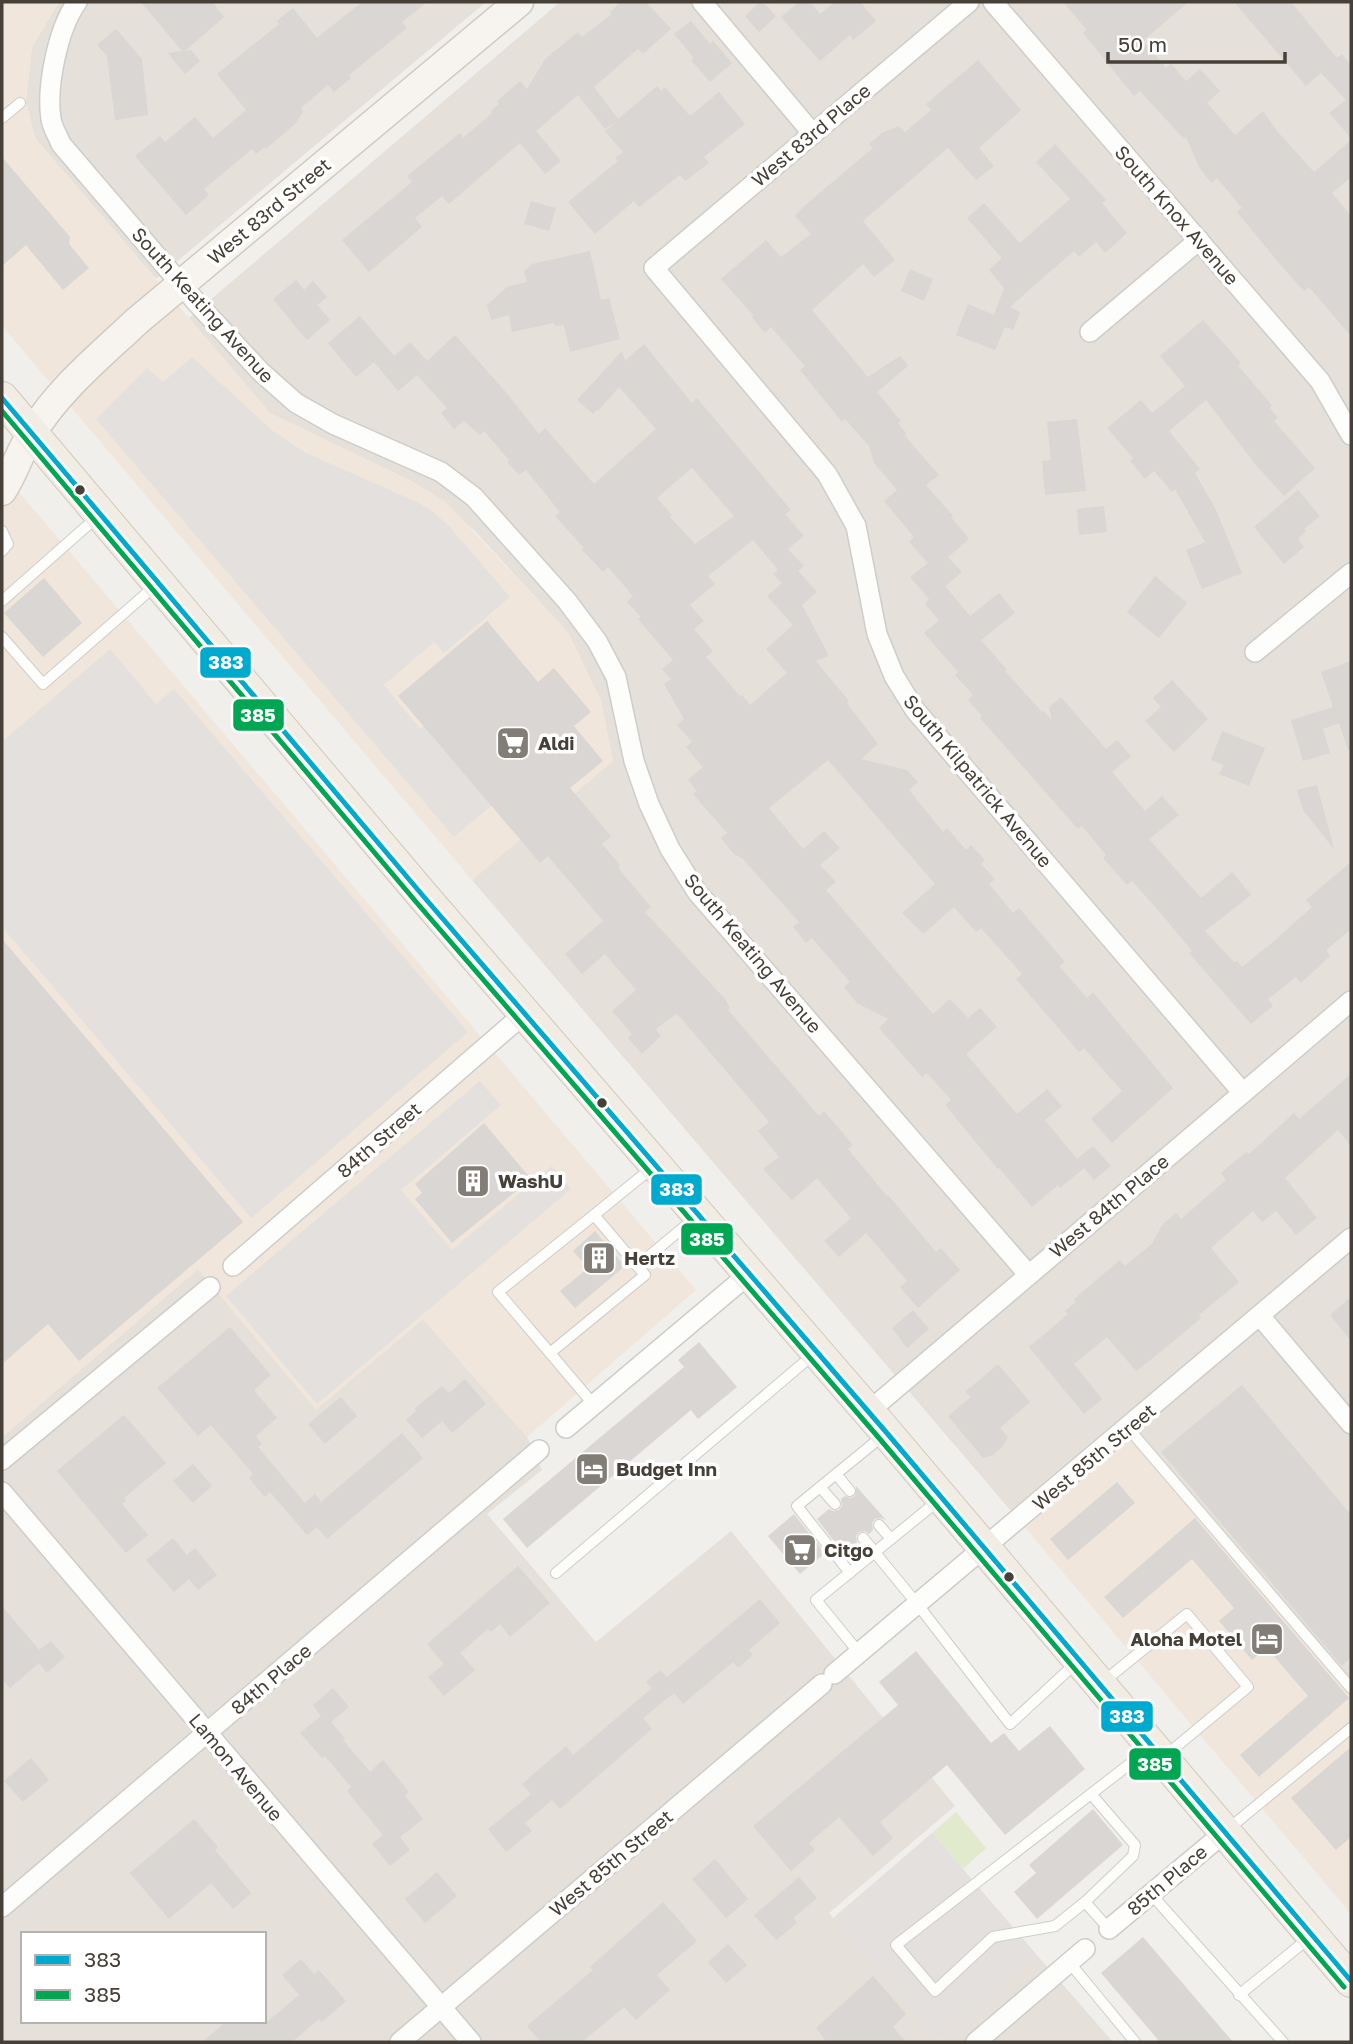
<svg xmlns="http://www.w3.org/2000/svg" width="1353" height="2044" viewBox="0 0 1353 2044" font-family="'Golos Text',sans-serif">
	<style>
		.residential { fill: #e5e0d9; fill-rule: evenodd }
		.commercial { fill: #f0e6dc }
		.green { fill: #e1eacd }
		.parking { fill: #e3e0dd }
		.building { fill: #d9d6d3; fill-rule: evenodd }
		.lines { fill: none; stroke-linecap: round; stroke-linejoin: round }
		.lane-casing { stroke: #cfcdc9; stroke-width: 12 }
		.street-casing { stroke: #cfcdc9; stroke-width: 22 }
		.secondary-casing { stroke: #d0cbc3; stroke-width: 31 }
		.primary-casing { stroke: #d2c8ba; stroke-width: 34 }
		.lane { stroke: #fdfdfc; stroke-width: 10 }
		.street { stroke: #fdfdfc; stroke-width: 19 }
		.secondary { stroke: #f7f4ef; stroke-width: 28 }
		.primary { stroke: #f1ece4; stroke-width: 32 }
		.bus-1-casing { stroke: #fff; stroke-width: 10 }
		.bus-2-casing { stroke: #fff; stroke-width: 10 }
		.bus-1 { stroke: #00a9ce; stroke-width: 5 }
		.bus-2 { stroke: #00a651; stroke-width: 5 }
		.bus-dot { fill: #474038; stroke: #fff; stroke-width: 2.5 }
		.labels { text-anchor: middle; stroke-width: 7; stroke-linejoin: round; paint-order: stroke }
		.street-label { font-size: 19px; fill: #474038; stroke: #fff }
		.poi-label { font-size: 19px; font-weight: bold; fill: #474038; stroke: #fff; text-anchor: start }
		.line-badge { stroke: #fff; stroke-width: 2.5 }
		.badge-label { font-size: 19px; text-anchor: middle; font-weight: bold; fill: #fff }
	</style>
	<rect width="100%" height="100%" fill="#f1efec"/>
	<g class="residential">
		<path d="M59 2H486L156 279 35 138 26 101 32 47Z"/>
		<path d="M560 2H1351V1686L1017 1518 472 880 613 761 601 701 569 634 474 530 413 482 270 413 189 318Z"/>
		<path d="M198 1269 316 1409 423 1319 527 1437 542 1470 487 1514 596 1642 731 1531 955 1806 829 1913 938 2040 1037 1955 1113 2042H2V1437ZM23 1934H264V2021H23Z"/>
	</g>
	<g class="commercial">
		<path d="M2 2H59L32 47 26 101 35 138 270 413 413 482 445 501 569 634 601 701 613 761 472 880 2 326Z"/>
		<path d="M2 472 696 1290 527 1437 423 1319 316 1410 198 1269 2 1437Z"/>
		<path d="M1127 1424 1351 1686V1914L1017 1518Z"/>
	</g>
	<path class="green" d="M956 1812 986 1848 963 1869 932 1833Z"/>
	<g class="parking">
		<path d="M192 357 274 432 306 453 417 502 432 511 448 525 510 597 444 653 434 642 384 685 420 729 434 717 503 796 454 837 96 419 147 368 163 382Z"/>
		<path d="M110 649 156 704 174 689 468 1032 251 1218 2 927V742Z"/>
		<path d="M480 1081 501 1105 401 1190 452 1250 552 1166 571 1189 317 1404 226 1296Z"/>
		<path d="M932 1833 1037 1955 938 2040 833 1918Z"/>
	</g>
	<g class="building">
		<path d="M141 2H212L224 17 185 51 191 50 200 61 185 74 168 53 182 51Z"/>
		<path d="M362 2H427L402 22 407 28 349 75 351 78 334 92 328 85 301 108 303 112 295 124 266 149 265 147 256 154 252 149 204 189 209 195 186 215 135 156 160 136 165 142 195 117 213 138 246 110 217 74 279 24 277 21 293 8 317 38Z"/>
		<path d="M621 2H646L671 29 643 54 638 49 594 87 618 119 657 86 661 91 665 87 690 116 719 92 745 124 704 157 709 163 685 181 680 175 639 207 634 201 595 234 568 202 618 161 615 158 623 152 605 131 618 120 605 129 578 95 536 131 561 161 545 174 520 143 449 204 442 196 415 218 422 227 369 272 342 240 412 182 407 176 460 133 463 138 492 113 491 111 499 104 497 101 520 81 527 89 545 59 578 32 582 37 612 14 610 12Z"/>
		<path d="M760 2H763L776 16 759 32 745 16Z"/>
		<path d="M799 2H810L820 14 835 2H860L876 21 853 40 850 35 820 61 781 17Z"/>
		<path d="M1063 2H1188L1143 41 1166 68 1171 64 1186 81 1200 69 1220 91 1207 103 1235 135 1263 111 1277 131 1314 172 1351 140V177L1332 193 1351 216V336L1309 287 1304 291 1284 269 1237 212 1242 208 1217 178 1212 183 1200 169 1186 137 1184 139 1140 91 1134 96 1083 33 1087 30Z"/>
		<path d="M1234 2H1291L1337 58 1342 54 1351 65V138L1329 113 1346 100 1321 73 1306 86Z"/>
		<path d="M691 21 710 44 713 41 732 63 710 82 691 60 694 58 674 34Z"/>
		<path d="M116 29 142 59 148 115 115 120 107 56 97 45Z"/>
		<path d="M978 60 1021 110 979 148 994 166 976 180 948 148 863 221 895 260 874 277 863 264 812 310 868 377 900 356 908 366 877 392 901 421 898 423 907 434 904 435 939 475 926 485 953 516 951 517 969 539 948 557 962 572 945 586 970 616 999 593 1015 613 981 640 1007 670 1005 671 1042 712 1044 711 1052 721 1049 707 1061 697 1106 749 1117 740 1131 756 1112 772 1145 811 1162 796 1179 815 1149 839 1201 898 1232 872 1251 895 1205 931 1234 962 1237 961 1242 967 1273 942 1312 907 1306 900 1351 862V929L1326 950 1330 956 1315 970 1301 983 1296 977 1268 999 1273 1006 1251 1024 1189 953 1192 951 1158 910 1132 881 1127 885 1103 858 1106 855 1082 826 1078 829 980 718 982 716 968 700 973 695 955 675 958 672 924 633 939 620 925 604 929 599 910 577 928 563 909 542 914 537 884 501 897 490 874 463 869 446 845 419 842 422 800 370 805 366 771 327 765 333 752 317 753 315 721 279 766 240 781 257 811 234 795 216 803 207 873 148 869 144 882 133 899 126 905 132 931 110 926 104Z"/>
		<path d="M1055 144 1106 200 1102 203 1127 233 1105 253 1096 242 1079 257 1074 251 1038 282 1010 307 1020 312 1013 330 1005 327 995 350 956 335 968 304 994 315 1004 288 989 270 1002 258 967 218 984 203 1020 243 1070 199 1036 162Z"/>
		<path d="M2 157 70 237 69 244 89 268 63 290 26 245 2 266Z"/>
		<path d="M531 201 556 208 549 231 524 224Z"/>
		<path d="M590 251 601 300 609 298 620 339 570 352 564 325 555 326 554 323 512 332 509 315 491 320 487 305 507 287 527 282 524 271 532 264Z"/>
		<path d="M910 269 933 279 924 301 901 291Z"/>
		<path d="M296 280 304 290 313 281 327 297 317 305 330 320 307 340 273 299Z"/>
		<path d="M360 316 394 356 410 342 427 361 455 335 504 390 539 434 545 428 594 484 656 429 619 387 598 411 597 410 593 414 577 400 622 351 625 361 644 344 692 403 697 398 791 510 785 514 804 536 788 549 804 566 798 571 817 592 802 605 827 652 828 656 816 661 849 701 847 703 878 744 861 759 907 770 918 782 909 790 943 832 947 828 966 850 971 845 985 860 981 864 995 879 989 884 1013 913 1019 908 1065 962 1059 966 1087 998 1093 992 1173 1088 1112 1143 1091 1119 1122 1091 1084 1048 1079 1052 1016 979 1022 974 981 928 976 932 954 907 923 934 902 913 935 884 828 760 769 808 803 849 824 831 840 848 820 865 836 882 826 890 933 1014 950 999 968 1018 980 1008 997 1027 966 1054 1017 1114 1047 1089 1062 1106 1045 1120 1077 1159 1093 1146 1111 1166 1094 1180 1084 1168 1060 1188 1058 1185 1032 1207 999 1168 998 1169 945 1105 951 1100 927 1073 922 1077 879 1028 888 1019 857 1003 844 987 850 982 812 938 806 943 793 927 799 922 743 859 734 854 721 838 727 833 693 794 697 791 688 780 703 767 686 747 692 742 677 725 684 719 664 684 671 679 662 669 673 660 638 619 641 617 627 602 633 596 608 567 603 572 582 550 584 548 555 516 560 512 526 470 519 475 507 462 509 460 484 431 480 435 464 421 454 429 441 413 447 408 417 375 398 391 374 362 356 377 328 343ZM692 468 734 516 695 544 670 517 672 515 657 498ZM753 540 778 570 773 574 782 583 767 596 793 625 766 649 787 673 750 705 742 695 740 696 706 657 713 651 694 629 704 621 690 605 715 584 708 576Z"/>
		<path d="M1203 320 1241 363 1238 366 1272 405 1270 408 1278 418 1274 421 1315 468 1284 496 1255 464 1206 400 1169 431 1200 469 1195 473 1216 510 1242 573 1202 589 1186 550 1205 542 1175 489 1172 492 1154 471 1145 479 1130 461 1133 458 1107 428 1141 400 1152 413 1185 386 1160 356Z"/>
		<path d="M1077 419 1086 491 1045 495 1042 461 1051 460 1047 422Z"/>
		<path d="M1298 490 1320 516 1304 529 1306 531 1298 539 1304 547 1284 564 1254 527Z"/>
		<path d="M1104 506 1107 532 1079 535 1077 509Z"/>
		<path d="M1155 576 1187 603 1159 638 1127 612Z"/>
		<path d="M44 578 82 623 43 657 4 613Z"/>
		<path d="M487 621 538 682 554 668 591 712 574 726 603 761 570 788 611 836 602 844 620 865 618 868 651 907 645 912 725 999 730 1008 728 1010 819 1116 824 1111 853 1145 848 1149 887 1196 888 1195 936 1252 941 1248 960 1270 918 1308 900 1287 907 1281 866 1233 839 1257 824 1241 851 1218 817 1178 792 1200 763 1169 779 1157 758 1131 769 1122 681 1018 676 1014 656 1029 661 1036 642 1054 628 1038 632 1034 612 1011 636 990 605 954 582 974 565 954 603 921 548 856 540 863 398 696Z"/>
		<path d="M1351 661V750H1348L1339 723 1323 729 1330 753 1303 761 1291 720 1333 707 1321 672Z"/>
		<path d="M1172 680 1208 719 1174 752 1145 721 1161 707 1153 698Z"/>
		<path d="M1222 731 1265 748 1249 786 1219 774 1224 765 1211 760Z"/>
		<path d="M1317 785 1334 849 1303 810 1297 790Z"/>
		<path d="M2 939 243 1222 79 1361 48 1324 2 1364Z"/>
		<path d="M1351 1074V1146L1338 1130 1285 1178 1317 1218 1296 1235 1276 1211 1262 1222 1253 1211 1211 1248 1239 1282 1199 1315 1201 1318 1175 1340 1138 1370 1136 1371 1107 1337 1074 1364 1102 1399 1084 1414 1029 1347 1068 1314 1065 1311 1076 1302 1074 1299 1120 1260 1125 1266 1152 1244 1162 1225 1176 1213 1181 1219 1226 1180 1221 1173 1246 1152 1249 1154 1294 1113 1299 1119Z"/>
		<path d="M484 1123 531 1179 452 1243 415 1199 422 1193 415 1184Z"/>
		<path d="M595 1231 625 1266 575 1308 560 1291 588 1268 573 1251Z"/>
		<path d="M1351 1297V1341L1330 1315Z"/>
		<path d="M913 1310 929 1329 907 1348 892 1328Z"/>
		<path d="M230 1327 271 1375 254 1390 277 1418 256 1436 262 1444 258 1447 305 1503 315 1494 321 1502 402 1433 423 1458 327 1539 317 1527 307 1535 270 1492 265 1497 249 1478 253 1474 211 1425 198 1436 157 1388Z"/>
		<path d="M699 1342 737 1387 698 1419 691 1410 527 1548 503 1519 684 1367 678 1360Z"/>
		<path d="M998 1364 1030 1402 1000 1428 1008 1437 1003 1446 993 1455 983 1458 948 1416 971 1397 965 1392Z"/>
		<path d="M465 1379 486 1404 452 1433 442 1421 422 1438 406 1420 416 1411 414 1409 442 1386 449 1393Z"/>
		<path d="M1242 1385 1351 1515V1657L1342 1666 1161 1452Z"/>
		<path d="M341 1397 357 1416 325 1444 308 1424Z"/>
		<path d="M124 1415 166 1463 124 1498 126 1501 122 1504 148 1535 126 1553 57 1471Z"/>
		<path d="M193 1464 212 1486 193 1503 173 1481Z"/>
		<path d="M1117 1482 1135 1503 1068 1560 1050 1539Z"/>
		<path d="M856 1486 886 1520 881 1518 875 1519 872 1523 873 1530 869 1534 865 1531 859 1532 856 1536 857 1543 844 1554 817 1519 829 1509 833 1511 839 1510 842 1506 841 1499 845 1496 851 1498 855 1496Z"/>
		<path d="M794 1514 825 1553 800 1574 768 1536Z"/>
		<path d="M1195 1518 1349 1698 1259 1777 1240 1755 1308 1696 1267 1648 1252 1660 1219 1621 1234 1608 1192 1559 1123 1618 1104 1597Z"/>
		<path d="M173 1538 187 1555 195 1548 217 1575 198 1590 189 1579 174 1592 146 1560Z"/>
		<path d="M518 1566 550 1603 510 1637 500 1624 491 1632 488 1629 460 1653 475 1670 444 1696 428 1677 444 1664 427 1644Z"/>
		<path d="M760 1599 780 1623 749 1650 753 1655 738 1668 733 1662 683 1704 674 1693 643 1718 652 1729 560 1809 552 1800 525 1823 532 1831 506 1852 488 1829 531 1794 522 1784 566 1746 573 1755 652 1688 646 1682 660 1670 667 1677Z"/>
		<path d="M2 1606 39 1650 51 1641 65 1657 47 1673 39 1663 10 1688 2 1679Z"/>
		<path d="M916 1651 991 1743 1004 1733 1019 1751 1050 1726 1085 1769 1005 1835 947 1765 880 1822 893 1838 873 1856 839 1817 809 1843 815 1850 791 1871 753 1826 898 1705 879 1682Z"/>
		<path d="M333 1688 349 1707 331 1722 345 1739 343 1740 370 1772 383 1760 409 1792 405 1796 423 1819 400 1837 410 1850 390 1866 372 1844 383 1835 347 1791 351 1787 325 1756 322 1758 300 1733 321 1716 313 1705Z"/>
		<path d="M1351 1747V1837L1336 1850 1291 1798Z"/>
		<path d="M31 1758 49 1780 23 1802 4 1781Z"/>
		<path d="M1093 1809 1123 1845 1037 1919 1014 1892 1036 1873 1029 1865Z"/>
		<path d="M194 1819 218 1847 215 1850 251 1893 233 1909 211 1883 169 1919 130 1873Z"/>
		<path d="M715 1859 748 1899 726 1918 692 1879Z"/>
		<path d="M437 1872 457 1896 425 1923 405 1899Z"/>
		<path d="M799 1877 817 1898 793 1918 797 1923 776 1940 754 1915Z"/>
		<path d="M663 1902 697 1941 657 1975 670 1990 636 2020 624 2007 582 2042H541L527 2026 593 1970 590 1967Z"/>
		<path d="M1143 1937 1233 2042H1160L1101 1973Z"/>
		<path d="M728 1944 747 1965 726 1983 708 1962Z"/>
		<path d="M301 1959 314 1974 319 1970 346 2001 322 2022 319 2019 292 2042H202L227 2021H268L299 1995 282 1975Z"/>
		<path d="M873 1976 906 2014 893 2027 906 2042H827L816 2028Z"/>
	</g>
	<g class="lines">
		<g class="lane-casing">
			<g id="lane">
				<path d="M2 118 20 103"/>
				<path d="M2 531 8 544 2 551"/>
				<path d="M2 601 97 517"/>
				<path d="M2 637 43 684 156 585"/>
				<path d="M594 1215 645 1275 550 1353 498 1292Z"/>
				<path d="M594 1215 653 1167"/>
				<path d="M637 1266 696 1217"/>
				<path d="M550 1353 594 1405"/>
				<path d="M1128 1428 1351 1688"/>
				<path d="M836 1474 850 1491"/>
				<path d="M820 1487 835 1504"/>
				<path d="M879 1525 891 1539"/>
				<path d="M863 1538 918 1605 1010 1724 1076 1663"/>
				<path d="M556 1573 814 1354"/>
				<path d="M850 1573 797 1506 885 1434"/>
				<path d="M860 1654 816 1600 939 1500"/>
				<path d="M1103 1682 1187 1614 1248 1687 1165 1756"/>
				<path d="M1227 1830 1351 1728"/>
				<path d="M1151 1894 1283 2042"/>
				<path d="M1085 1902 1133 1856 1135 1845 1091 1794"/>
				<path d="M1109 1929 1085 1902 1055 1926 993 1937 935 1991 896 1945 1149 1749"/>
				<path d="M1069 1962 1135 2042"/>
				<path d="M1239 1995 1309 1938"/>
			</g>
		</g>
		<g class="street-casing">
			<g id="street">
				<path d="M77 2C58 29 46 86 51 119 52 127 58 136 61 144L197 303 260 371 296 403 333 424 441 472 474 497 567 601 597 641 616 677 634 761 649 804 670 849 697 892 1028 1274"/>
				<path d="M702 2 813 134"/>
				<path d="M969 2 654 268 827 474 856 526 877 634 894 676 915 710 1243 1093"/>
				<path d="M993 2 1320 381 1351 435"/>
				<path d="M1090 332 1199 240"/>
				<path d="M1255 652 1351 573"/>
				<path d="M233 1266 525 1013"/>
				<path d="M1260 1316 1351 1424"/>
				<path d="M868 1412 1351 1001"/>
				<path d="M566 1428 749 1274"/>
				<path d="M2 1460 210 1287"/>
				<path d="M2 1492 471 2042"/>
				<path d="M834 1674 1351 1238"/>
				<path d="M2 1907 539 1450"/>
				<path d="M1109 1929 1225 1832"/>
				<path d="M400 2042 822 1684"/>
				<path d="M976 2042 1085 1949"/>
			</g>
		</g>
		<g class="secondary-casing">
			<path id="secondary" d="M2 491C14 473 20 451 32 433 59 389 100 356 137 321L519 2"/>
		</g>
		<g class="primary-casing">
			<path id="primary" d="M2 398 424 897 886 1432 1351 1981"/>
		</g>
		<use href="#lane" class="lane"/>
		<use href="#street" class="street"/>
		<use href="#secondary" class="secondary"/>
		<use href="#primary" class="primary"/>
		<g class="bus-1-casing">
			<path id="bus-1" d="M2 398 424 897 886 1432 1351 1981"/>
		</g>
		<g class="bus-2-casing">
			<path id="bus-2" d="M2 411 417 903 879 1438 1344 1987"/>
		</g>
		<use href="#bus-1" class="bus-1"/>
		<use href="#bus-2" class="bus-2"/>
	</g>
	<defs>
		<g id="supermarket-square" transform="scale(1.75)"><rect x="-9" y="-9" width="18" height="18" rx="4" fill="#827d77" stroke="#fff"/><path d="M-6-5.5h2.5l.6 2H6L4.5 2H-2.5L-4.4-4H-6ZM-1.5 3.2a1.3 1.3 0 1 0 .1 0ZM3 3.2a1.3 1.3 0 1 0 .1 0Z" fill="#fff"/></g>
		<g id="building-square" transform="scale(1.75)"><rect x="-9" y="-9" width="18" height="18" rx="4" fill="#827d77" stroke="#fff"/><path d="M-4-6H4V6H1V3H-1V6H-4ZM-2.5-4.3h1.7v1.8h-1.7ZM.8-4.3h1.7v1.8H.8ZM-2.5-1h1.7V.8h-1.7ZM.8-1h1.7V.8H.8Z" fill="#fff"/></g>
		<g id="hotel-square" transform="scale(1.75)"><rect x="-9" y="-9" width="18" height="18" rx="4" fill="#827d77" stroke="#fff"/><path d="M-6-4.5h1.5V1H6V5H4.5V3h-9V5H-6ZM-4 0a1.8 1.8 0 1 1 3.6 0ZM.5 0V-2.5h3Q6-2.5 6 0Z" fill="#fff"/></g>
	</defs>
	<g fill-rule="evenodd">
		<use href="#supermarket-square" x="513" y="743"/>
		<use href="#building-square" x="473" y="1181"/>
		<use href="#building-square" x="599" y="1258"/>
		<use href="#hotel-square" x="592" y="1469"/>
		<use href="#supermarket-square" x="800" y="1550"/>
		<use href="#hotel-square" x="1267" y="1639"/>
	</g>
	<g class="bus-dot">
		<circle cx="80" cy="490" r="6"/>
		<circle cx="602" cy="1103" r="6"/>
		<circle cx="1009" cy="1577" r="6"/>
	</g>
	<g class="labels">
		<g class="street-label">
			<text transform="translate(811 135) rotate(-40)" y="7">West 83rd Place</text>
			<text transform="translate(269 211) rotate(-40)" y="7">West 83rd Street</text>
			<text transform="translate(1177 215) rotate(49)" y="7">South Knox Avenue</text>
			<text transform="translate(203 305) rotate(48)" y="7">South Keating Avenue</text>
			<text transform="translate(978 781) rotate(50)" y="7">South Kilpatrick Avenue</text>
			<text transform="translate(753 953) rotate(50)" y="7">South Keating Avenue</text>
			<text transform="translate(379 1140) rotate(-41)" y="7">84th Street</text>
			<text transform="translate(1109 1206) rotate(-40)" y="7">West 84th Place</text>
			<text transform="translate(1094 1457) rotate(-40)" y="7">West 85th Street</text>
			<text transform="translate(271 1679) rotate(-40)" y="7">84th Place</text>
			<text transform="translate(236 1767) rotate(50)" y="7">Lamon Avenue</text>
			<text transform="translate(611 1863) rotate(-40)" y="7">West 85th Street</text>
			<text transform="translate(1167 1880) rotate(-40)" y="7">85th Place</text>
		</g>
		<g class="poi-label">
			<text x="538" y="750">Aldi</text>
			<text x="498" y="1188">WashU</text>
			<text x="624" y="1265">Hertz</text>
			<text x="616" y="1476">Budget Inn</text>
			<text x="824" y="1557">Citgo</text>
			<text x="1242" y="1646" text-anchor="end">Aloha Motel</text>
		</g>
	</g>
	<g class="line-badge">
		<rect x="199" y="646" width="53" height="33" rx="7" fill="#00a9ce"/>
		<rect x="232" y="698" width="53" height="34" rx="7" fill="#00a651"/>
		<rect x="650" y="1173" width="53" height="33" rx="7" fill="#00a9ce"/>
		<rect x="680" y="1222" width="54" height="34" rx="7" fill="#00a651"/>
		<rect x="1100" y="1700" width="54" height="33" rx="7" fill="#00a9ce"/>
		<rect x="1128" y="1747" width="54" height="34" rx="7" fill="#00a651"/>
	</g>
	<g class="badge-label">
		<text x="226" y="669">383</text>
		<text x="258" y="722">385</text>
		<text x="677" y="1196">383</text>
		<text x="707" y="1246">385</text>
		<text x="1127" y="1723">383</text>
		<text x="1155" y="1771">385</text>
	</g>
	<rect width="1353" height="2044" fill="none" stroke="#474038" stroke-width="7"/>
	<rect x="21" y="1932" width="245" height="91" fill="#ffffff" stroke="#b5b3af" stroke-width="2"/>
	<rect x="35" y="1955" width="35" height="10" fill="#00a9ce" stroke="#b5b3af" stroke-width="2"/>
	<text x="84" y="1967" font-size="21" fill="#474038">383</text>
	<rect x="35" y="1990" width="35" height="10" fill="#00a651" stroke="#b5b3af" stroke-width="2"/>
	<text x="84" y="2002" font-size="21" fill="#474038">385</text>
	<path d="M1108 52v10h177v-10" fill="none" stroke="#474038" stroke-width="3.5"/>
	<text x="1118" y="52" font-size="21" fill="#474038" stroke="#ffffff" stroke-width="5" paint-order="stroke">50 m</text>
</svg>
